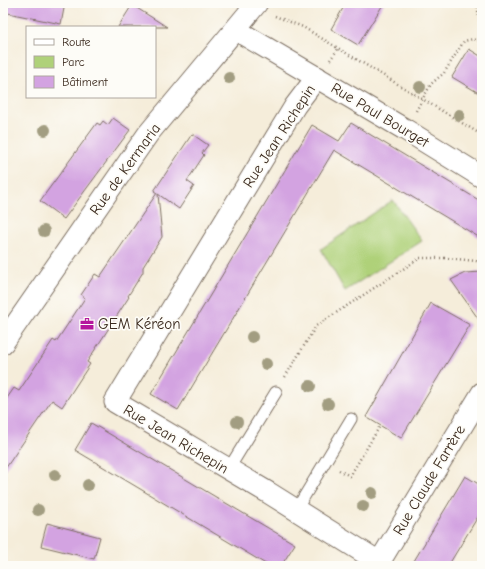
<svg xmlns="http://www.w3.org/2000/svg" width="485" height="569" viewBox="0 0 485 569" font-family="'Comic Neue',sans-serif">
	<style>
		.green { fill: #afd179; stroke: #757e4c }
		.building { fill: #d3a3e1 }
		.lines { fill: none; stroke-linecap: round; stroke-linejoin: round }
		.lane-casing { stroke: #7c6e60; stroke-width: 13 }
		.street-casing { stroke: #7c6e60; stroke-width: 23 }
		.path { stroke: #7c6e60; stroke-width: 2.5; stroke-dasharray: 1 3; stroke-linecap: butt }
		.lane { stroke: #fff; stroke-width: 11 }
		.street { stroke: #fff; stroke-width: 21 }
		.tree { fill: #a29d81 }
		.labels { text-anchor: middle; stroke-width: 3.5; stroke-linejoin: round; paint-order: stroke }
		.street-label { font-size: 15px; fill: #3b2a1e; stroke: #fdfcf7 }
		.poi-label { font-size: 15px; fill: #3b2a1e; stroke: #fdfcf7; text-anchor: start }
	</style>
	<rect width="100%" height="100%" fill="#fdfcf7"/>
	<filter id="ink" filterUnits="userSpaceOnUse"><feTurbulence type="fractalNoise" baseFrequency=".025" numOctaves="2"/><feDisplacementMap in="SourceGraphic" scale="8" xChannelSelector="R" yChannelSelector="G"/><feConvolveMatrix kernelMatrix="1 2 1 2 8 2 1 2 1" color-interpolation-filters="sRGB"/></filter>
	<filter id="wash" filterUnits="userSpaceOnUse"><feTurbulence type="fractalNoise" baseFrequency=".012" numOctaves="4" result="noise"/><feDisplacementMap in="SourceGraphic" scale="16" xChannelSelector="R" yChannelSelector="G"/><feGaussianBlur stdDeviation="0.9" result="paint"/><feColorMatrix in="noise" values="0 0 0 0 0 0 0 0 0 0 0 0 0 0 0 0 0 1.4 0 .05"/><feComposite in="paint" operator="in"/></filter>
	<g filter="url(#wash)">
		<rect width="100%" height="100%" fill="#f5edda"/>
		<path class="green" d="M393 200 422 241 345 291 321 249Z"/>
		<g id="blocks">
			<g class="building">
				<path d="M4 3H65L61 24 3 12Z"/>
				<path d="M346 3H384L358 45 331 29Z"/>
				<path d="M132 5 167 27H118Z"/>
				<path d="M469 49 482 57V95L452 77Z"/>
				<path d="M113 118 130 130 64 219 40 201 97 123 100 125 103 121 108 125Z"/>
				<path d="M351 123 482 202V239L334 150 178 410 151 394 312 125 339 141Z"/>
				<path d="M192 134 208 145 202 153 204 155 187 181 194 186 179 209 158 194 162 237 143 267V272L128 296 129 297 87 362 90 364 62 407 52 400 3 472V404L14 388 19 391 53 340 56 342 85 298 81 295 95 274 100 277 157 193 154 191Z"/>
				<path d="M482 272V324L451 280 465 273Z"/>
				<path d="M431 303 470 325 401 438 366 417Z"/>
				<path d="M91 423 295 544 281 566H269L75 450Z"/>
				<path d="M465 476 482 486V510L448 566H411Z"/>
				<path d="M47 523 100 537 94 559 41 546Z"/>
			</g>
		</g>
	</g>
	<g filter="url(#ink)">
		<use href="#blocks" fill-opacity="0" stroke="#7c6e60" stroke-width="1"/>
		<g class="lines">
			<g class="lane-casing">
				<g id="lane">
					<path d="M228 470 276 392"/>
					<path d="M296 510 351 419"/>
				</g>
			</g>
			<g class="street-casing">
				<g id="street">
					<path d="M236 30 406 130 482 177"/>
					<path d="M317 77 295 106 115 402 269 493 379 562"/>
					<path d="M3 343 148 134 257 3"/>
					<path d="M377 566 482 393"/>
				</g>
			</g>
			<g class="path">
				<path d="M477 3 482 41"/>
				<path d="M275 16 303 27 482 135"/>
				<path d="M330 60 338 49"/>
				<path d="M416 111 431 84 444 73 464 41 473 39 482 42"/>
				<path d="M285 377 316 326 420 258H447L476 261 482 264"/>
				<path d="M339 470 350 476 380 426"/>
			</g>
			<use href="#lane" class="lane"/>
			<use href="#street" class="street"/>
		</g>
		<g class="tree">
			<circle cx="229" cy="78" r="6"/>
			<circle cx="420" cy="87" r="6"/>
			<circle cx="459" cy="115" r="6"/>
			<circle cx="45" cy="130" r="6"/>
			<circle cx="44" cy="231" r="6"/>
			<circle cx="252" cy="337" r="6"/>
			<circle cx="266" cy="364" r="6"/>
			<circle cx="310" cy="386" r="6"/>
			<circle cx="328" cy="404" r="6"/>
			<circle cx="237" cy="422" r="6"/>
			<circle cx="55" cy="475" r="6"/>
			<circle cx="88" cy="485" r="6"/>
			<circle cx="372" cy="493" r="6"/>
			<circle cx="363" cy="506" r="6"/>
			<circle cx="38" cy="510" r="6"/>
		</g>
	</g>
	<defs>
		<g id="office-bare" transform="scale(1.08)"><path d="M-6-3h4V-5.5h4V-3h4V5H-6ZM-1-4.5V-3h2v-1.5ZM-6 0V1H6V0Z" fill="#b5179e" stroke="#fdfcf7" stroke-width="2.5" paint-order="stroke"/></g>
	</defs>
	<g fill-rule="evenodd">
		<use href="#office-bare" x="87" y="324"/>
	</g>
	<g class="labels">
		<g class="street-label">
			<text transform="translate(380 115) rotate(31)" y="5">Rue Paul Bourget</text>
			<text transform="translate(279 136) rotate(-57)" y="5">Rue Jean Richepin</text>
			<text transform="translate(125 169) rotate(-54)" y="5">Rue de Kermaria</text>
			<text transform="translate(176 439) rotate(31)" y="5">Rue Jean Richepin</text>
			<text transform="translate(429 480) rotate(-59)" y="5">Rue Claude Farrère</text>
		</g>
		<g class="poi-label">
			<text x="98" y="329">GEM Kéréon</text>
		</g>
	</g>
	<rect width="485" height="569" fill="none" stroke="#fdfcf7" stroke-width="16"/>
	<rect x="26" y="26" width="130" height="72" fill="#fdfcf7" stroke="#afa8a0"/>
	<rect x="34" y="39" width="20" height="6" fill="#ffffff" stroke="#afa8a0"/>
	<text x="62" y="46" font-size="12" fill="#3b2a1e">Route</text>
	<rect x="34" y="56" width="20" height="12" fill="#afd179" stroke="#afa8a0"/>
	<text x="62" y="66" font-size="12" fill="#3b2a1e">Parc</text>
	<rect x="34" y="76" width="20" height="12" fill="#d3a3e1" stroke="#afa8a0"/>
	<text x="62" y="86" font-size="12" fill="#3b2a1e">Bâtiment</text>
</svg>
